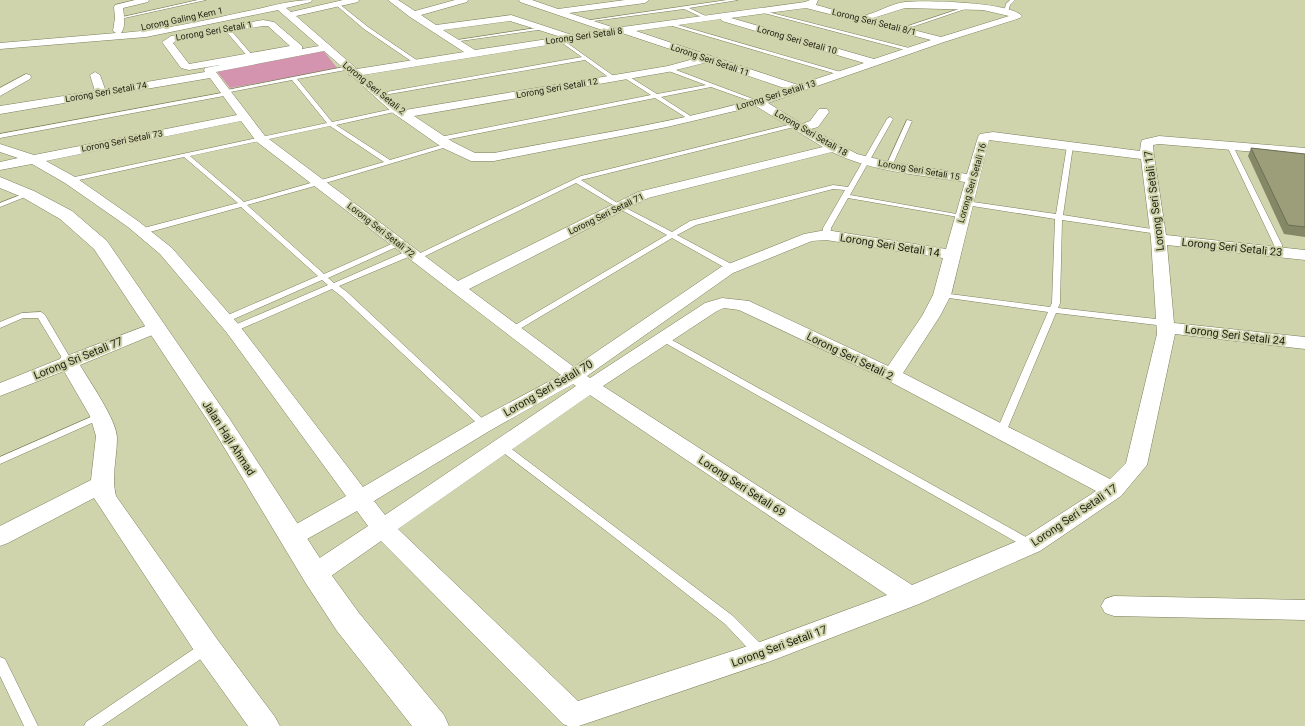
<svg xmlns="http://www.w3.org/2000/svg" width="1305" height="726" viewBox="0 0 1305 726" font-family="Roboto,sans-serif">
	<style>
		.green { fill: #d494af }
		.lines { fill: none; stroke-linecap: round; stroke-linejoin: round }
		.service-casing { stroke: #7c7f5b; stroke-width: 1 }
		.minor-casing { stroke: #7c7f5b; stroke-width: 1 }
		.tertiary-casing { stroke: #7c7f5b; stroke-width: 1 }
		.service { fill: #fff; fill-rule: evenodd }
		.minor { fill: #fff; fill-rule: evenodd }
		.tertiary { fill: #fff; fill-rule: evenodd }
		.wall { fill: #858867 }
		.building { fill: #9b9e78; stroke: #6c6f54 }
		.labels { text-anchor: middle; stroke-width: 4; stroke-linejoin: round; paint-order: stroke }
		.far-street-label { font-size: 9px; fill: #232415; stroke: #d0d4ac }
		.street-label { font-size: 11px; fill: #232415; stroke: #d0d4ac }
	</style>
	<rect width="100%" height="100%" fill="#d0d4ac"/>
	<path class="green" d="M322 49 338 69 230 88 215 69Z"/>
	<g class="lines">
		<g class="service-casing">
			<g id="service">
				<path d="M198 0H206L120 19 118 18Z"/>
				<path d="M727 0H738L689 8 710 18 708 20 684 9 586 22 584 21Z"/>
				<path d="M1010 0H1015L1010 5 1008 12H1004L1006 4Z"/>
				<path d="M336 3H338L368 27 418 61V63H414L364 29 336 5Z"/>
				<path d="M968 6 971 7 903 30 899 29Z"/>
				<path d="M760 10 913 49V50L909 51 760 12Z"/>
				<path d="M671 23 844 73 845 74 840 75 669 25Z"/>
				<path d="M224 27H228L253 56V58H249L224 29Z"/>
				<path d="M543 27 545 29 453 42 451 41Z"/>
				<path d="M560 38 615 77V79H611L585 60 378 96 375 94 582 57 558 40Z"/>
				<path d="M349 66 352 68 351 69 297 79 332 122 397 108 400 110 399 111 336 125 390 160 448 143 451 145 450 146 322 184 247 205 324 274 396 242H399L403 244 328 278 334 283 407 251H413V255L339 286 347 292 487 423 489 425 487 427H481L341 296 332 289 236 331H230L229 329 230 327 328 285 322 280 227 322H221L220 320 221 318 318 276 241 207 146 233H140V229L238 203 184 157 70 182 67 180 70 178 327 123 292 80 225 93 222 91ZM330 126 384 162 244 202 190 156Z"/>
				<path d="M668 67 761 102 756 103 711 87 661 97 692 117V119L690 120 655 98 440 141 437 139 440 137 651 95 623 77V75L625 74 657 94 706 85 666 70 665 69Z"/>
				<path d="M227 92 229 93V95L0 138V134Z"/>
				<path d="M890 117 893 119 850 195 962 215 964 216V218L848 198 831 228 830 235 826 237 822 235 823 228 845 190 833 189 696 225 677 235 735 266 736 268 735 270H729L672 238 513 333 510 332 509 330 510 328 667 235 618 208 576 183 419 259H413L412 257 581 176 796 123 798 124V126L581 180 622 206 672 232 690 221 833 185 848 187 887 119Z"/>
				<path d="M907 120 912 121 892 166 887 167 886 166Z"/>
				<path d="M1070 144 1073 146 1063 215 1158 230 1162 232 1158 234 1062 220 1060 303 1058 308 1165 320 1169 323 1165 326 1056 313 1006 432 1001 435 996 432 1048 312 942 297 938 295 942 293 1050 307 1052 303 1055 219 966 205 963 203 966 201 1056 214 1067 146Z"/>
				<path d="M1230 144 1233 146 1282 245V254H1276L1274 245 1227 146Z"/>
				<path d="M28 192 31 194 30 195 0 207V203Z"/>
				<path d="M41 312 45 315 72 361 71 363H65L38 318H23L0 328V322L22 313Z"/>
				<path d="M663 335 1035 542 1037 545 1035 548 1031 549 1027 548 660 340 659 338 660 336Z"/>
				<path d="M100 413 105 416 103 418 0 464V457Z"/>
				<path d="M501 443 505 444 733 616 766 649 767 653 766 657 761 658 756 657 725 624 605 530 497 448 496 446 497 444Z"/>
				<path d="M206 643 211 644 212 648 211 652 102 726H84L86 722 201 644Z"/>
				<path d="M0 657 5 659 38 726H24L0 676Z"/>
			</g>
		</g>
		<g class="minor-casing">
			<g id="minor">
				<path d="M135 0H149L148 2 123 8C124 17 126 26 121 33 162 30 203 21 243 12 266 8 288 0 312 0L311 2 286 8 291 12 343 0H359L358 2 296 16 357 69 464 52 410 17 388 0H398L415 11 455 0H468L467 2 421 15 436 25 511 15 572 35 602 30 520 2 519 0H532L558 9 625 0H649L645 3 569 13 615 28 805 2 810 0H818L816 5C826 7 852 17 861 16 876 14 889 4 905 2 925 0 1010 2 1022 16L1020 18 944 42 768 103 802 124 810 121 819 109H827L829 112 818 127 811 129 857 154 889 162 967 174 978 137 980 134 993 132 1140 151 1141 143 1142 140 1159 136 1305 148V156L1159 144 1153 145 1154 156 1166 235 1305 250V260L1167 245 1174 323 1305 337V349L1175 334 1147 465 1121 496 1040 551 919 604 771 661 579 726H568L563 724 381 541 324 581 315 584 306 581 303 574 306 567 368 526 357 511 300 543 292 546 284 543 280 537 284 531 346 496 227 333 160 254 128 227 65 183 32 164 0 170V162L18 158 0 152V144L34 155 237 115 210 78 0 114V106L95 91 90 75 95 72 100 75 105 89 205 72 204 70 205 68 220 65 189 70 181 68 162 42 171 36 263 20 274 22 302 46V49L319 46 278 10 146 37 0 49V43L116 33 113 31 115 18 114 7 115 5ZM806 8 931 40 874 59 731 18ZM905 8 983 10 1009 16 941 37 870 19ZM721 19 722 21 864 63 798 85 636 31ZM510 21 561 37 475 50 443 30ZM263 26H268L290 46 189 64 173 43 177 40ZM622 33 697 58 668 66 405 110 363 75ZM324 51 348 72 349 75 352 76 393 113 443 148 471 161H494L667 127 756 106 823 147 638 192 458 281 265 136 216 72ZM708 62 787 89C693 121 592 134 494 153H475L453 142 414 116 668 72ZM241 121 257 142 561 375 477 420 363 487 239 325 172 248 138 221 75 177 46 161ZM989 140 1141 159 1151 239 1157 334 1126 463 1110 479 903 373 940 316 951 295ZM832 152C872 172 921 175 965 182L946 249 826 230 804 234 721 267 574 367 469 289 648 198ZM826 240 943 258 933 295 922 316 888 366 749 301 722 298 705 303 590 378 587 376 733 273 812 241ZM724 308 739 310 885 379 1096 491 1022 539 912 585 603 386 717 311ZM573 384 576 386 385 515 374 501 491 430ZM590 395 887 595 757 643 578 701 398 529Z"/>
				<path d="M26 74 30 75 31 77 30 79 0 96V88Z"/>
				<path d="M156 322 162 323 165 327 162 331 80 365C89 381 117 420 117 438 117 458 111 476 116 496L217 639 275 717 280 726H248L197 655 94 498 8 543 0 546V526L91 480 96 436 90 416 64 371 0 396V383L60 359 61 357 69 355Z"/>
				<path d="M1114 596 1305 600V620L1114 616 1105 613 1101 606 1105 599Z"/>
			</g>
		</g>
		<g class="tertiary-casing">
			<path id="tertiary" d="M0 177 34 191 72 211 107 241 229 418 325 566 359 613 444 715 449 726H412L337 631 305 582 210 424 94 249 60 219 22 197 0 188Z"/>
		</g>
		<use href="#service" class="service"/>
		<use href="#minor" class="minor"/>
		<use href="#tertiary" class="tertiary"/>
	</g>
	<path class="wall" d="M1251 148 1305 154V237L1284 234 1248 156Z"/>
	<path class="building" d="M1251 148 1305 154V227L1288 225Z"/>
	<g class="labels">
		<g class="far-street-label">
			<text transform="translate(182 19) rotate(-12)" y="3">Lorong Galing Kem 1</text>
			<text transform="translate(874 22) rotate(14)" y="3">Lorong Seri Setali 8/1</text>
			<text transform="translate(214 31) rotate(-10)" y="3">Lorong Seri Setali 1</text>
			<text transform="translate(584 36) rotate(-8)" y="3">Lorong Seri Setali 8</text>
			<text transform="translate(797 40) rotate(16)" y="3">Lorong Seri Setali 10</text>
			<text transform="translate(710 60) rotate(19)" y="3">Lorong Seri Setali 11</text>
			<text transform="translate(374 88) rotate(39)" y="3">Lorong Seri Setali 2</text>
			<text transform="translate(557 88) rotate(-10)" y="3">Lorong Seri Setali 12</text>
			<text transform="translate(106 92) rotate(-10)" y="3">Lorong Seri Setali 74</text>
			<text transform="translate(776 95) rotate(-17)" y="3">Lorong Seri Setali 13</text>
			<text transform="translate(811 133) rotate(30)" y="3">Lorong Seri Setali 18</text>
			<text transform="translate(122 141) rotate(-11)" y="3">Lorong Seri Setali 73</text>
			<text transform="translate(919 170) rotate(10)" y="3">Lorong Seri Setali 15</text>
			<text transform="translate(972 183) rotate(-74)" y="3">Lorong Seri Setali 16</text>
			<text transform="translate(606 214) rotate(-26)" y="3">Lorong Seri Setali 71</text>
			<text transform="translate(381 230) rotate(38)" y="3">Lorong Seri Setali 72</text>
		</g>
		<g class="street-label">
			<text transform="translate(1154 201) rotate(-97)" y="4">Lorong Seri Setali 17</text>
			<text transform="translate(890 245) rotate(9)" y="4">Lorong Seri Setali 14</text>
			<text transform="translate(1232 247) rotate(6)" y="4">Lorong Seri Setali 23</text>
			<text transform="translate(1235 335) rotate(7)" y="4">Lorong Seri Setali 24</text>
			<text transform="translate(850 356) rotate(26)" y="4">Lorong Seri Setali 2</text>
			<text transform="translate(78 358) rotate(-22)" y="4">Lorong Sri Setali 77</text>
			<text transform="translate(548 388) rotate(-30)" y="4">Lorong Seri Setali 70</text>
			<text transform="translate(229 438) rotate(57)" y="4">Jalan Haji Ahmad</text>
			<text transform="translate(742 486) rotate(33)" y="4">Lorong Seri Setali 69</text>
			<text transform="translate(1074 515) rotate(-34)" y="4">Lorong Seri Setali 17</text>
			<text transform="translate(779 646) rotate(-20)" y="4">Lorong Seri Setali 17</text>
		</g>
	</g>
</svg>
